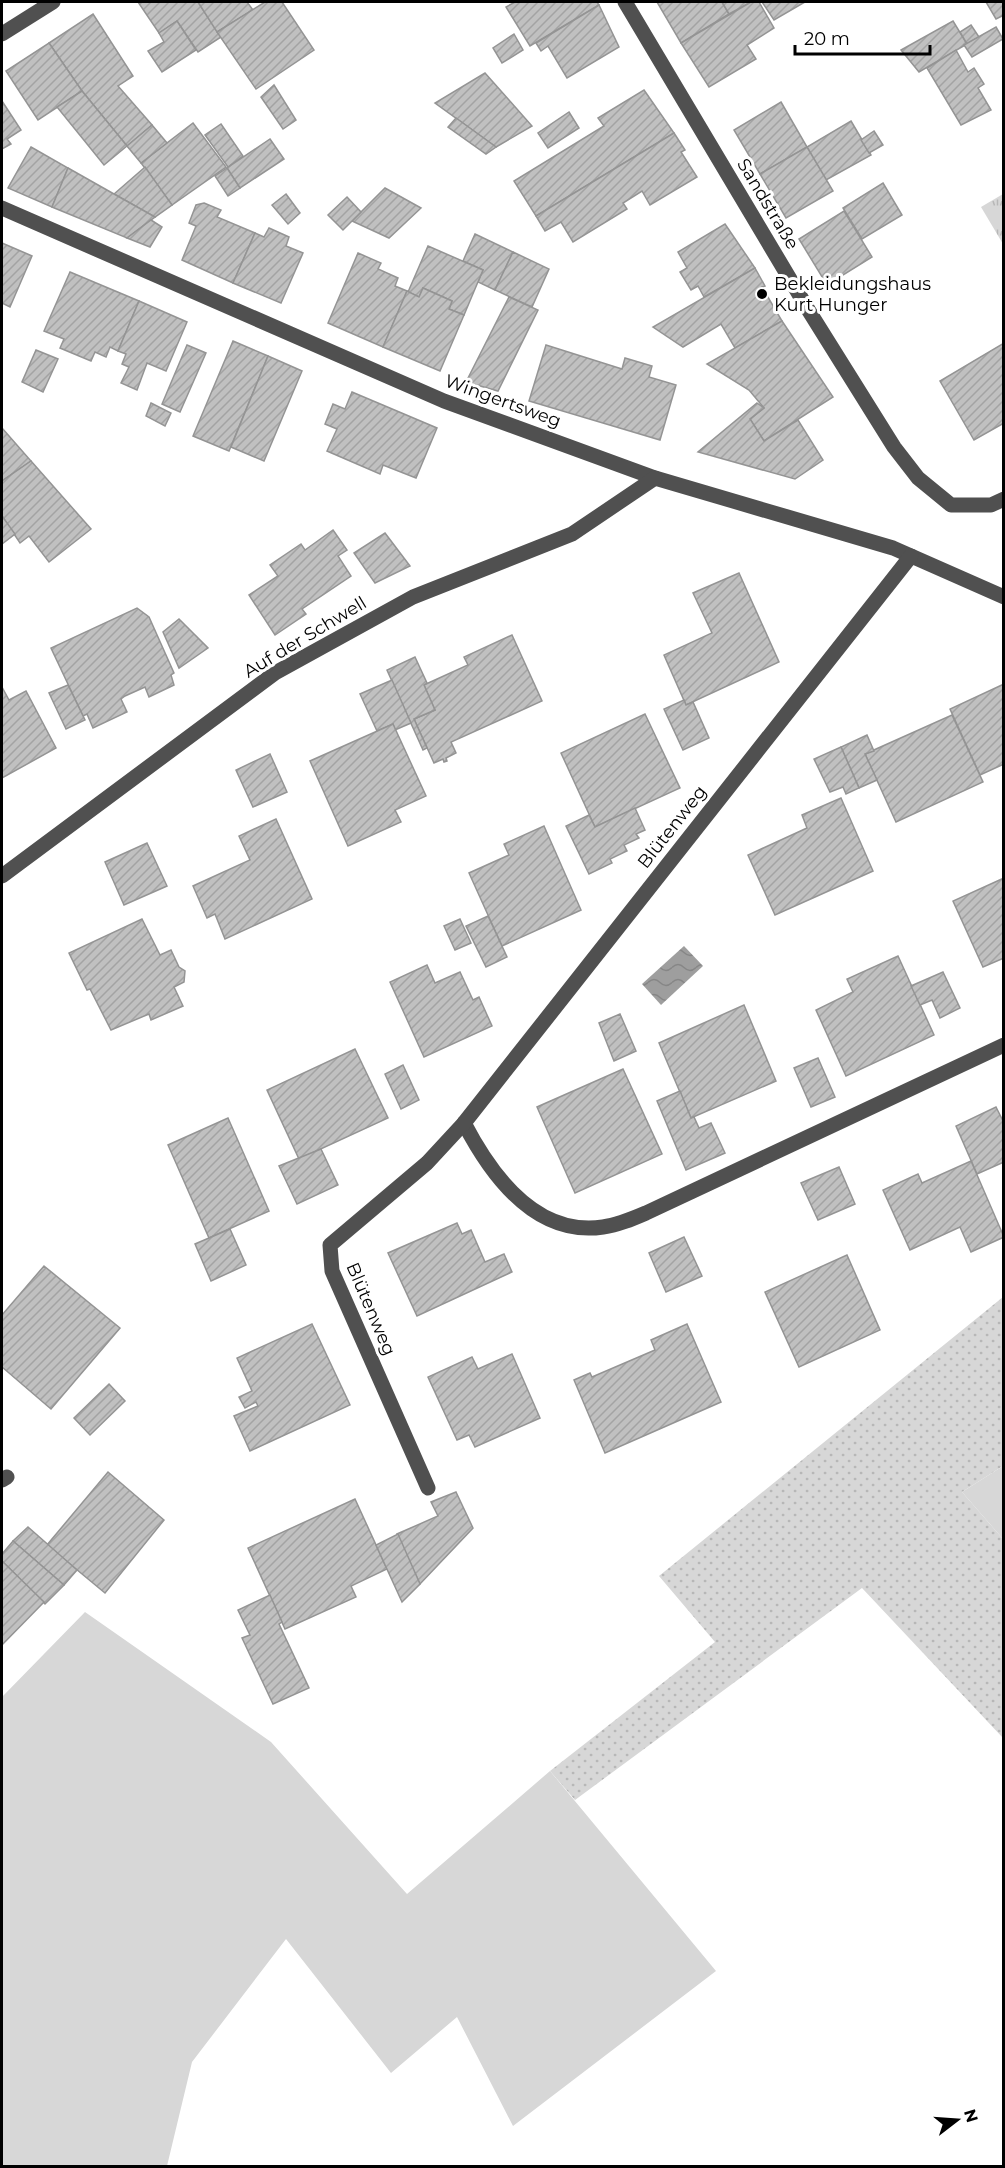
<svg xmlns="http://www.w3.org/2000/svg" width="1005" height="2168" viewBox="0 0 1005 2168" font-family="Montserrat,sans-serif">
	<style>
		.grass { fill: url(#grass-dots) }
		.park { fill: url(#park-tufts) }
		.garden { fill: #d7d7d7 }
		.water { fill: url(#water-waves) }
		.building { fill: url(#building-hatch); stroke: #949494; stroke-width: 1.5 }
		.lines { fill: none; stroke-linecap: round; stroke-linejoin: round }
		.minor { stroke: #505050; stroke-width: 15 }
		.poi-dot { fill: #000; stroke: #fff; stroke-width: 2 }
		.labels { text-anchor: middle; stroke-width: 6; stroke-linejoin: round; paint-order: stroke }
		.street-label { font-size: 18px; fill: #000; stroke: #fff }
		.poi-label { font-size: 18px; fill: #000; stroke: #fff; text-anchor: start }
	</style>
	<defs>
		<pattern id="grass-dots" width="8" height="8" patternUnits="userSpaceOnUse" patternTransform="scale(1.5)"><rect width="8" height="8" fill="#d7d7d7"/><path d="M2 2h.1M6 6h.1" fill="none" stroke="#b7b7b7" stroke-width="1.8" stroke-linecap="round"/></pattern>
		<pattern id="park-tufts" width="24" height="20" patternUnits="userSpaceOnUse" patternTransform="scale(1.5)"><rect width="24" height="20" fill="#d7d7d7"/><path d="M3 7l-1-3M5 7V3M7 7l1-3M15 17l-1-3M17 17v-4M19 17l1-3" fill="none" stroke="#b7b7b7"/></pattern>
		<pattern id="water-waves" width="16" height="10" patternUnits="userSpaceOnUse" patternTransform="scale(1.5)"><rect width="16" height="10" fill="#9e9e9e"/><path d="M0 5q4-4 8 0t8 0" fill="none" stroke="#868686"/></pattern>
		<pattern id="building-hatch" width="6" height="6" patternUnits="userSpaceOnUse" patternTransform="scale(1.5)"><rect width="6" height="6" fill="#c0c0c0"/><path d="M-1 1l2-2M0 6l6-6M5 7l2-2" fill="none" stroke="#a3a3a3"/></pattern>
	</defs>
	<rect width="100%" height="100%" fill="#fff"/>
	<path class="grass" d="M1003 1297V1466L962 1492 1003 1539V1738L862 1588 575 1800 550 1771 715 1642 659 1576Z"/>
	<path class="park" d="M1003 194V244L981 207Z"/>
	<g class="garden">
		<path d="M1003 1466V1539L962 1492Z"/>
		<path d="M85 1612 271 1742 407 1894 550 1771 716 1971 513 2126 457 2017 391 2073 286 1939 192 2062 167 2166H2V1697Z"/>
	</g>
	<path class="water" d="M684 946 703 966 661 1005 642 984Z"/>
	<g class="building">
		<path d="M138 2H198L221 37 198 52 177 21 159 33Z"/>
		<path d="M198 2H247L253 10 217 32Z"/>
		<path d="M265 2H282L314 50 256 89 217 32Z"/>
		<path d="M515 2H597L599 5 530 46 506 7Z"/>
		<path d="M657 2H722L729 14 681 43Z"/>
		<path d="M722 2H751L729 14Z"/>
		<path d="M751 2H759L774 28 747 45 756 59 709 87 681 43Z"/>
		<path d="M762 2H805L774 20Z"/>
		<path d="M986 2H1004V18L1002 16 996 19Z"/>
		<path d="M599 5 619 47 567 78 548 46 541 51 536 43Z"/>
		<path d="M93 14 133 76 118 86 152 125 127 146 82 91 49 43Z"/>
		<path d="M177 21 196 50 162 72 148 51 164 42 159 33Z"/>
		<path d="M953 21 967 44 919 72 901 50Z"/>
		<path d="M971 25 979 37 967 44 960 32Z"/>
		<path d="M996 27 1003 39 972 57 964 45Z"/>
		<path d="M514 34 523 50 502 63 493 48Z"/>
		<path d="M49 43 82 91 38 120 6 71Z"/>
		<path d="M956 50 968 72 974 68 984 84 978 88 991 110 961 125 927 68Z"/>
		<path d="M485 73 532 126 496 147 435 103Z"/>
		<path d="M274 85 296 120 283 129 261 97Z"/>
		<path d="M644 90 674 133 536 216 514 181 604 126 598 118Z"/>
		<path d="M82 91 127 146 104 165 57 107Z"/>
		<path d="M2 101 21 130 7 139 11 144 2 149Z"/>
		<path d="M781 102 807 147 760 174 734 130Z"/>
		<path d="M569 112 579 128 548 148 538 133Z"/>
		<path d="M456 118 496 147 486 154 448 127Z"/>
		<path d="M851 121 871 155 826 180 807 147Z"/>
		<path d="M193 123 226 167 172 205 141 163Z"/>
		<path d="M221 124 243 156 228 167 205 135Z"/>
		<path d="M152 125 167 143 141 163 127 146Z"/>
		<path d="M874 131 883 145 869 153 861 140Z"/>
		<path d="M674 133 685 150 681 152 697 177 650 205 642 191 623 203 627 209 573 242 561 222 545 231 536 216Z"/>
		<path d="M270 139 284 159 240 188 227 168Z"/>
		<path d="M31 147 68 168 52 207 8 188Z"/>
		<path d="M807 147 833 191 786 218 760 174Z"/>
		<path d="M145 167 172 205 155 217 114 194Z"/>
		<path d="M68 168 114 194 155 217 127 238 52 207Z"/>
		<path d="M227 168 240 188 228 196 215 176Z"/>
		<path d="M883 183 902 215 862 239 843 208Z"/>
		<path d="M385 188 421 208 389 238 352 221Z"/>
		<path d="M286 194 300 213 288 224 272 205Z"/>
		<path d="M347 197 361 212 343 230 328 215Z"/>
		<path d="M204 203 221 210 217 217 255 233 233 283 182 260 196 226 189 223 196 205Z"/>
		<path d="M844 211 872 257 827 285 799 239Z"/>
		<path d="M151 220 162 227 150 247 127 238Z"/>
		<path d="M725 224 755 268 704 297 698 286 691 290 680 272 687 268 678 252Z"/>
		<path d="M269 228 289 237 286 246 303 253 281 303 233 283 255 233 264 237Z"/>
		<path d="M475 234 513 252 495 290 478 282 483 270 463 261Z"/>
		<path d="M2 243 32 256 10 307 2 303Z"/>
		<path d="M428 246 483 270 464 315 449 309 452 301 423 288 419 297 408 292Z"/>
		<path d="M513 252 549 269 532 307 495 290Z"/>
		<path d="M358 253 381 263 378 269 398 278 395 286 407 291 383 347 328 323Z"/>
		<path d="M755 268 765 286 762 287 782 321 735 348 721 324 683 347 653 327Z"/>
		<path d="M70 272 139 301 118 351 110 347 106 357 95 352 91 361 60 348 64 339 44 331Z"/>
		<path d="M423 288 452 301 449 309 464 315 440 371 383 347 407 291 419 297Z"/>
		<path d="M509 297 538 310 498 391 466 382Z"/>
		<path d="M139 301 187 322 166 371 147 363 137 390 121 383 129 367 122 364 126 354 118 351Z"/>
		<path d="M782 321 833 397 764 441 750 419 764 408 749 390 707 364Z"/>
		<path d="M233 341 268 356 229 451 193 436Z"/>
		<path d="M1004 343V423L974 440 940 381Z"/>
		<path d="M187 345 206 353 180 412 162 404Z"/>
		<path d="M546 345 622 369 625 358 652 366 649 377 676 385 660 440 529 401Z"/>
		<path d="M36 350 58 359 43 392 22 382Z"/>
		<path d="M268 356 302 371 264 461 231 447Z"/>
		<path d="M352 392 437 428 416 478 383 465 380 474 327 451 337 429 325 424 333 404 345 409Z"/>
		<path d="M151 403 171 413 165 426 146 416Z"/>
		<path d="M757 403 764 408 750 419 764 441 798 420 823 460 795 479 698 452Z"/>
		<path d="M2 428 31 461 2 481Z"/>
		<path d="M31 461 91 529 49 562 29 536 20 543 2 516V481Z"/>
		<path d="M2 516 15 534 2 544Z"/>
		<path d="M333 530 347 550 338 556 351 576 302 609 306 614 275 635 249 595 278 576 270 565 301 544 305 550Z"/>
		<path d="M385 533 410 566 375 583 354 553Z"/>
		<path d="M739 573 779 662 686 705 664 655 712 633 693 593Z"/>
		<path d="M137 608 149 617 174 673 171 675 174 685 149 697 145 687 125 696 121 699 127 712 93 728 87 714 83 716 51 648Z"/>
		<path d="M179 619 208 648 179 668 163 632Z"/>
		<path d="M512 635 542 701 451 742 456 753 446 758 447 761 444 762 443 759 434 763 414 719 435 710 424 685 468 665 464 657Z"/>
		<path d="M415 657 427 683 424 685 435 710 414 719 427 748 423 750 387 670Z"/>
		<path d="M392 680 411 723 395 730 393 724 377 731 360 694Z"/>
		<path d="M1004 684V764L980 775 950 709Z"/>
		<path d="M68 685 85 720 66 729 49 693Z"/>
		<path d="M2 687 9 700 26 691 56 748 2 778Z"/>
		<path d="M684 700 686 705 693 702 709 738 683 750 664 709Z"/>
		<path d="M645 714 680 788 595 827 561 753Z"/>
		<path d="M952 715 983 782 896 822 865 754Z"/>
		<path d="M393 724 426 796 395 810 401 822 348 846 310 761Z"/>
		<path d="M867 735 874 751 865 754 877 780 859 788 841 747Z"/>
		<path d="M841 747 859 788 846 794 843 787 830 792 814 759Z"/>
		<path d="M270 754 287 792 253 807 236 770Z"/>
		<path d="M841 798 873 871 775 915 748 855 807 828 802 815Z"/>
		<path d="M635 808 645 830 636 834 639 838 624 845 627 851 610 859 612 863 589 874 566 826 589 815 595 827Z"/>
		<path d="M276 819 312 899 225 939 215 914 207 918 193 886 250 860 239 836Z"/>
		<path d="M544 826 581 910 502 946 469 873 509 855 504 844Z"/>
		<path d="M147 843 167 886 124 905 105 862Z"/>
		<path d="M1004 878V958L983 967 953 901Z"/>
		<path d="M488 916 507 957 486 967 466 926Z"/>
		<path d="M142 919 160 955 171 950 179 967 185 971 184 982 174 987 183 1006 151 1020 149 1014 111 1030 90 989 87 990 69 953Z"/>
		<path d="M460 919 471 943 455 950 444 926Z"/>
		<path d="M898 956 934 1035 846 1076 816 1010 853 992 847 979Z"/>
		<path d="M427 965 435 983 460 972 473 1000 479 997 492 1026 424 1057 390 982Z"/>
		<path d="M943 972 960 1008 940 1018 932 1000 920 1005 911 986Z"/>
		<path d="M744 1005 776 1081 691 1118 659 1043Z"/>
		<path d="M620 1014 636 1051 614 1061 599 1023Z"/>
		<path d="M355 1049 388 1118 299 1159 267 1090Z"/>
		<path d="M818 1058 835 1097 811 1107 794 1068Z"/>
		<path d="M403 1065 419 1100 401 1109 385 1074Z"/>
		<path d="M623 1069 662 1154 575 1193 537 1107Z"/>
		<path d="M680 1091 691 1118 694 1117 699 1128 711 1123 725 1153 686 1170 657 1101Z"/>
		<path d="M996 1107 1004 1123V1162L977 1174 956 1126Z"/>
		<path d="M228 1118 269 1211 209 1238 168 1145Z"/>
		<path d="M321 1149 338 1185 297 1204 279 1166Z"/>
		<path d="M971 1161 1004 1237 971 1252 960 1227 910 1250 883 1190 918 1174 922 1183Z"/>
		<path d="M839 1167 855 1204 818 1220 801 1183Z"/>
		<path d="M457 1223 462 1234 471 1230 485 1262 504 1254 512 1272 417 1316 388 1253Z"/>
		<path d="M230 1229 246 1265 211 1281 195 1244Z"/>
		<path d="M684 1237 702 1276 666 1292 649 1253Z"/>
		<path d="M847 1255 880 1330 799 1367 765 1292Z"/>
		<path d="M44 1266 120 1328 51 1409 2 1367V1315Z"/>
		<path d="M312 1324 350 1405 250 1451 234 1416 258 1406 256 1402 245 1408 239 1397 252 1391 237 1358Z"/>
		<path d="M687 1324 721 1402 605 1453 574 1380 590 1373 592 1377 655 1350 651 1340Z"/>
		<path d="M512 1354 540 1418 475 1447 469 1435 457 1440 428 1377 472 1357 478 1369Z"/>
		<path d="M109 1384 125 1401 90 1435 74 1418Z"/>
		<path d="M108 1472 164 1520 105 1593 47 1545Z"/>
		<path d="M456 1492 473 1528 420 1584 397 1534 438 1516 431 1502Z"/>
		<path d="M355 1499 387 1569 351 1586 356 1597 285 1629 248 1548Z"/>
		<path d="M28 1527 77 1570 64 1585 13 1541Z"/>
		<path d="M398 1534 420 1584 402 1602 376 1545Z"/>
		<path d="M13 1541 64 1585 45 1604 2 1561V1554Z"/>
		<path d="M2 1561 44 1602 2 1645Z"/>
		<path d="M270 1595 282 1622 279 1624 309 1688 273 1704 242 1638 250 1635 238 1610Z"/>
	</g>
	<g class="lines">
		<g class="minor">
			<path d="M625 2 809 311 894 447 918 478 951 505H991L1004 499"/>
			<path d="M2 34 53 2"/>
			<path d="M2 208 444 401 655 478 893 548 1004 597"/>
			<path d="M2 876 275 673 413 597 572 534 655 478"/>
			<path d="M464 1123C491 1175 536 1237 603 1227 618 1225 632 1219 646 1213L1004 1045"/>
			<path d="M2 1480 7 1477"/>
			<path d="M428 1488 332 1271 330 1245 427 1163 464 1123 911 556"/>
		</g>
	</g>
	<circle class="poi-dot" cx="762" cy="294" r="6"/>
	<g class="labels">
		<g class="street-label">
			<text transform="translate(768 204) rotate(59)" y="6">Sandstraße</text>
			<text transform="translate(503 401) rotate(20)" y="6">Wingertsweg</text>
			<text transform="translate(305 637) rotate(-31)" y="6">Auf der Schwell</text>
			<text transform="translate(672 827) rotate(-52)" y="6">Blütenweg</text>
			<text transform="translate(371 1309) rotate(67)" y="6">Blütenweg</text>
		</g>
		<g class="poi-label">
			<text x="774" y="290">Bekleidungshaus<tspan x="774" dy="21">Kurt Hunger</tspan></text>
		</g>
	</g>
	<rect width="1005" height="2168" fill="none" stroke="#000000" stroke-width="6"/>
	<g transform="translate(957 2120) rotate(73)" stroke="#ffffff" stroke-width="4.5" paint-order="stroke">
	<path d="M0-4.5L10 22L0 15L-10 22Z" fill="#000000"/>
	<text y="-9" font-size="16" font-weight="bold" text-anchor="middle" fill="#000000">N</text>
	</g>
	<path d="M795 45v9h135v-9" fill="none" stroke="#000000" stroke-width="3"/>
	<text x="804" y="45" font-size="18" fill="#000000" stroke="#ffffff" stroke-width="4.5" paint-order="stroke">20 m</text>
</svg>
